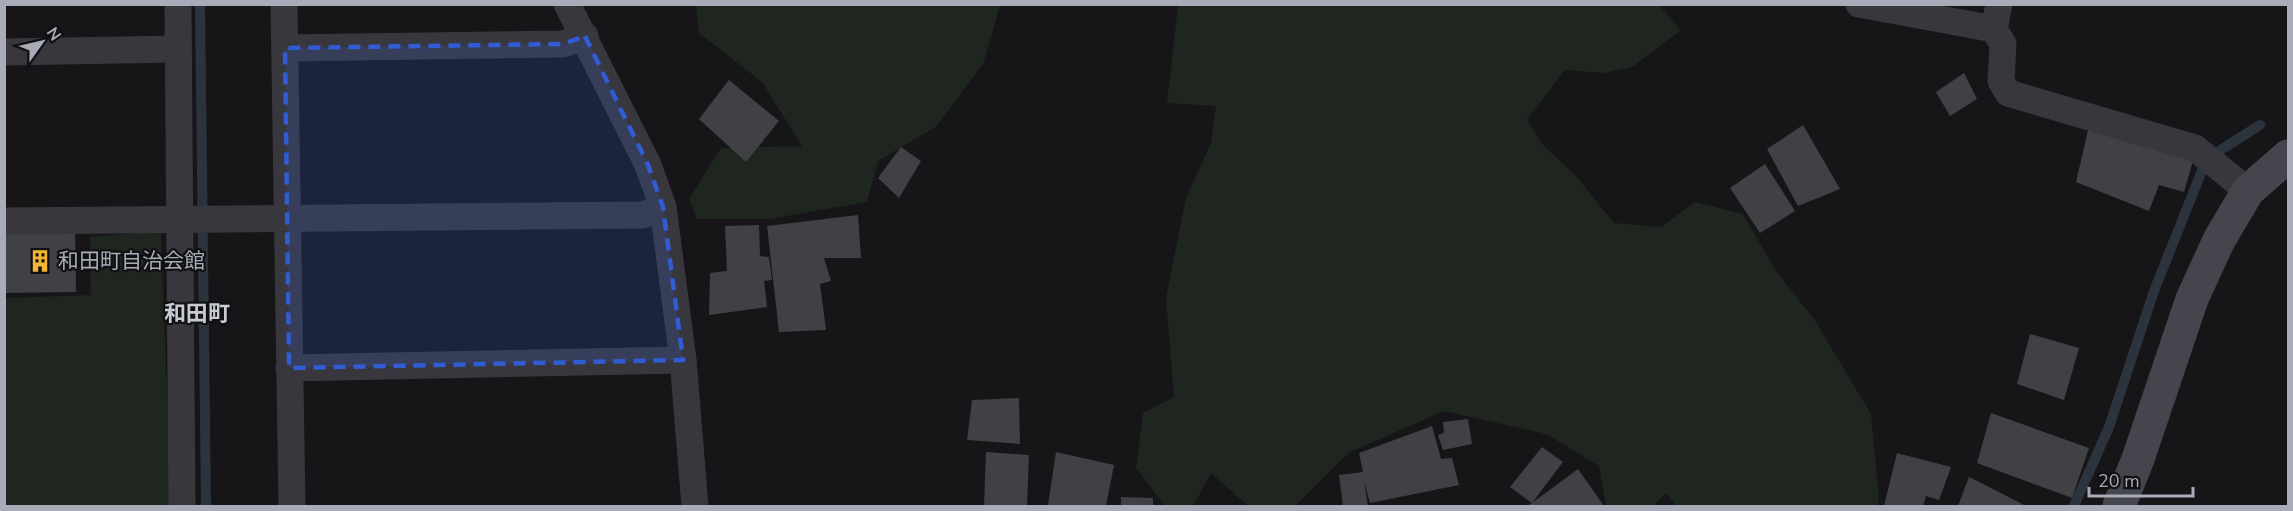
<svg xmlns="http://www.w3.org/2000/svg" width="2293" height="511" viewBox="0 0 2293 511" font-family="'Nunito Sans','Noto Sans JP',sans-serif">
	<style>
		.green { fill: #1e261f }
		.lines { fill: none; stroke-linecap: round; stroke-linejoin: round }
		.stream { stroke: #2b343c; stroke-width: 10 }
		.building { fill: #404145 }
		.street { stroke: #37373d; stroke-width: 27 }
		.secondary { stroke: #45464d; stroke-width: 33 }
		.marked { fill: #325cd3; fill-opacity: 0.2; stroke: #325cd3; stroke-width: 4.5; stroke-dasharray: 12 8; stroke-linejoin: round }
		.labels { text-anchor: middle; stroke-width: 4.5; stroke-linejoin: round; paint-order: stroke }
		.poi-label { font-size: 21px; fill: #a7acb8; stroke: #111113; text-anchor: start }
		.neighbourhood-label { font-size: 22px; font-weight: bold; fill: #c8cbd4; stroke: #111113 }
	</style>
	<rect width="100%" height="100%" fill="#161618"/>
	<g class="green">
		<path d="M1658 4 1681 30 1632 67 1604 73 1565 70 1527 119 1542 144 1576 176 1614 223 1661 227 1695 202 1743 214 1776 271 1814 319 1871 414 1879 498 1877 506H1676L1666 493 1653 506H1606L1599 466 1546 434 1444 411 1348 453 1295 506H1248L1211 473 1193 506H1165L1136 468 1143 413 1174 397 1166 297 1186 198 1211 143 1216 106 1167 103 1178 5Z"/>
		<path d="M696 5H1000L984 62 937 126 878 161 867 202 769 219H697L689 199 721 148 802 146 762 82 699 33Z"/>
		<path d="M161 231 171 506H5L4 298 91 295 90 237Z"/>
	</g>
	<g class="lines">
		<g class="stream">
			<path d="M200 4 206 506"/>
			<path d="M2074 506 2109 427 2154 291 2203 168 2219 151 2260 125"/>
		</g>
	</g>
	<g class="building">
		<path d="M1964 73 1977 99 1950 116 1936 92Z"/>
		<path d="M729 80 779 121 746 162 699 119Z"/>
		<path d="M1803 125 1840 189 1798 206 1767 149Z"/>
		<path d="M2089 126 2195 154 2184 192 2159 185 2149 211 2076 182Z"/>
		<path d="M901 147 921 161 899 198 878 178Z"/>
		<path d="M1765 164 1795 211 1760 233 1730 188Z"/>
		<path d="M858 215 861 258H824L831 281 820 284 826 330 779 332 767 226Z"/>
		<path d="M759 225 760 256 769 257 772 280 764 281 767 307 709 315 710 273 727 271 725 226Z"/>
		<path d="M4 229H75L76 292 4 293Z"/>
		<path d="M2030 334 2079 348 2064 400 2017 384Z"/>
		<path d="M1019 398 1020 444 967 440 972 400Z"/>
		<path d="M1991 413 2089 448 2072 498 1977 463Z"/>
		<path d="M1468 419 1472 444 1443 450 1438 435 1444 433 1443 422Z"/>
		<path d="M1432 426 1441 459 1452 458 1459 485 1370 503 1364 481 1368 506H1343L1339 475 1363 472 1359 453Z"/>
		<path d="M1542 447 1563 462 1532 503 1578 469 1604 506H1527L1532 503 1510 487Z"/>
		<path d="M986 452 1029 455 1027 506H984Z"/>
		<path d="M1056 452 1114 465 1106 506 1048 505Z"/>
		<path d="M1897 453 1951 467 1939 500 1926 496 1923 506H1884Z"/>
		<path d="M1969 477 1989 487 2026 506H1958Z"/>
		<path d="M1121 497 1153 498V506H1121Z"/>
	</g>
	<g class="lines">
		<g class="street">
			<path d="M178 4 182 506"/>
			<path d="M284 4 292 506"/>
			<path d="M567 4 648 165 663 207 683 360 695 506"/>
			<path d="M1859 4 1994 29 1999 4"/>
			<path d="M1994 29 2003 44 2001 81 2008 93 2195 148 2248 191"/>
			<path d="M285 48 563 44 585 36"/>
			<path d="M4 52 178 49"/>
			<path d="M4 221 643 215 663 207"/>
			<path d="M289 368 683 360"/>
		</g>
		<path class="secondary" d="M2119 506 2138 459 2192 299 2219 240 2248 191 2288 156"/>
	</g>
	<path class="marked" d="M585 36 648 165 663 207 683 360 289 368 285 48 563 44Z"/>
	<defs>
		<g id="building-bare" transform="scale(1.8)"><path d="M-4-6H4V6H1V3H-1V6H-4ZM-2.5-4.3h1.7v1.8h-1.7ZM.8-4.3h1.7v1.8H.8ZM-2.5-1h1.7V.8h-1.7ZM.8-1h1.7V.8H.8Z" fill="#f4b631" stroke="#111113" stroke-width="2.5" paint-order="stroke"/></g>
	</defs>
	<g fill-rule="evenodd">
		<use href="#building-bare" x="40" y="261"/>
	</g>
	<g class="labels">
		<g class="poi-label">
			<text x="58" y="268">和田町自治会館</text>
		</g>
		<g class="neighbourhood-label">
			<text x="197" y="321">和田町</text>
		</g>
	</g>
	<rect width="2293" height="511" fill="none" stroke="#a7acb8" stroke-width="12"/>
	<g transform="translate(42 42) rotate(56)" stroke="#111113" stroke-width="4.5" paint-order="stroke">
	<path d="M0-4.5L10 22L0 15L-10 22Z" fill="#a7acb8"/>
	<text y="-9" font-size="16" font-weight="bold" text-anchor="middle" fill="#a7acb8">N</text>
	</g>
	<path d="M2089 487v9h104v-9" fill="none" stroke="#a7acb8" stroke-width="3"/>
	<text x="2098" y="487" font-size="18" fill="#a7acb8" stroke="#111113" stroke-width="4.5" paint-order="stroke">20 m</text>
</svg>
